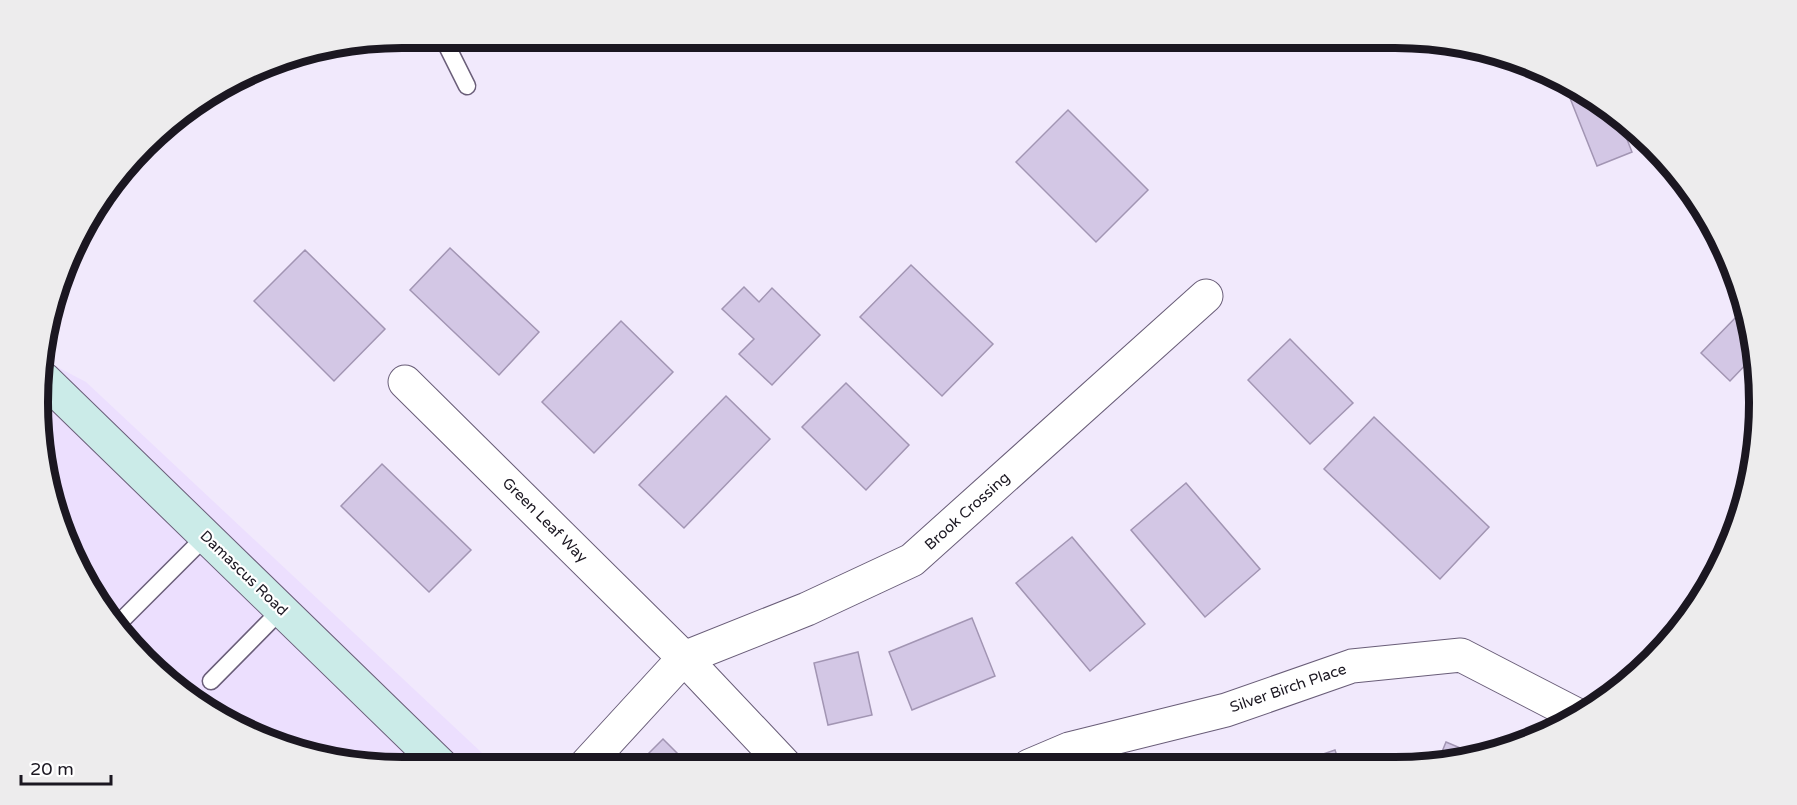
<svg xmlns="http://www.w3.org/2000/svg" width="1797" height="805" viewBox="0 0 1797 805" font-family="'Varela Round',sans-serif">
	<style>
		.built { fill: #ecdffe }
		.building { fill: #d3c7e5; stroke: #a295b3; stroke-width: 1.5 }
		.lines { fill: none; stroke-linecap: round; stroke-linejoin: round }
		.lane-casing { stroke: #695d78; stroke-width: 19 }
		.street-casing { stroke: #695d78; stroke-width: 35 }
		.secondary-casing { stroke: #695d78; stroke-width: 35 }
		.lane { stroke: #fff; stroke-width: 16 }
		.street { stroke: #fff; stroke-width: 33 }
		.secondary { stroke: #cbebe8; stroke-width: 33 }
		.labels { text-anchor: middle; stroke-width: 4.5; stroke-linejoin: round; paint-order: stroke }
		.street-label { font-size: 15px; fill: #1b1721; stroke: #fff }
		.rim { fill: none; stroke: #1b1721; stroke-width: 8 }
	</style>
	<rect width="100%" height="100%" fill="#f1e9fc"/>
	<path class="built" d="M44 360 86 382 497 767H403L285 748 162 677 86 585 44 473Z"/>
	<g class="building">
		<path d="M1566 88 1619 119 1632 152 1597 166Z"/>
		<path d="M1068 110 1148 190 1096 242 1016 162Z"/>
		<path d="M450 248 539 332 499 375 410 290Z"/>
		<path d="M305 250 385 329 334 381 254 301Z"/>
		<path d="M911 265 993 344 942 396 860 317Z"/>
		<path d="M744 287 759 302 772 288 820 335 772 385 739 354 754 339 722 309Z"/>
		<path d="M1741 312 1753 357 1730 381 1701 353Z"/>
		<path d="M621 321 673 372 594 453 542 402Z"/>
		<path d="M1290 339 1353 403 1310 444 1248 380Z"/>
		<path d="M846 383 909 445 866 490 802 427Z"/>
		<path d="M726 396 770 439 684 528 639 485Z"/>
		<path d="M1374 417 1489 527 1440 579 1324 469Z"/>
		<path d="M382 464 471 550 429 592 341 506Z"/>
		<path d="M1186 483 1260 569 1205 617 1131 530Z"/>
		<path d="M1072 537 1145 624 1090 671 1016 583Z"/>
		<path d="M972 618 995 676 912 710 889 652Z"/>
		<path d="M858 652 872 715 828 725 814 663Z"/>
		<path d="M663 739 691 767H635Z"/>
		<path d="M1446 742 1477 755 1437 764Z"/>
		<path d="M1335 750 1340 765H1291Z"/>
	</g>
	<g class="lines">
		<g class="lane-casing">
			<g id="lane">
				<path d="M443 38 467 86"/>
				<path d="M119 623 206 536"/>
				<path d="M211 681 281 610"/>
			</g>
		</g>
		<g class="street-casing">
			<g id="street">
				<path d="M405 382 684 658 786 766"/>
				<path d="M1029 766 1069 749 1226 710 1352 666 1461 655 1577 715"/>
				<path d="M584 767 684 658 807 609 912 560 1206 296"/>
			</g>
		</g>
		<g class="secondary-casing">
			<path id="secondary" d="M44 379 443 767"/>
		</g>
		<use href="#lane" class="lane"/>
		<use href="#street" class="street"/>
		<use href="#secondary" class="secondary"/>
	</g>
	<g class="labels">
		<g class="street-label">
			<text transform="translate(967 511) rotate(-42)" y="5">Brook Crossing</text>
			<text transform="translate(545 520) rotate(45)" y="5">Green Leaf Way</text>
			<text transform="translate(244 573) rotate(44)" y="5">Damascus Road</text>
			<text transform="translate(1288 688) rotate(-19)" y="5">Silver Birch Place</text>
		</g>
	</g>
	<path d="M0 0H1797V805H0ZM402 48H1395A354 354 0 0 1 1749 402V403A354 354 0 0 1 1395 757H402A354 354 0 0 1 48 403V402A354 354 0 0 1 402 48Z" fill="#edeced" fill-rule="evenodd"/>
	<path class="rim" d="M402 48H1395A354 354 0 0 1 1749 402V403A354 354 0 0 1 1395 757H402A354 354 0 0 1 48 403V402A354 354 0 0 1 402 48Z"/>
	<path d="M21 775v9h90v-9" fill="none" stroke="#1b1721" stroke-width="3"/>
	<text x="30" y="775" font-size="18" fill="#1b1721" stroke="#ffffff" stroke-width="4.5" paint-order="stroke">20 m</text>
</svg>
